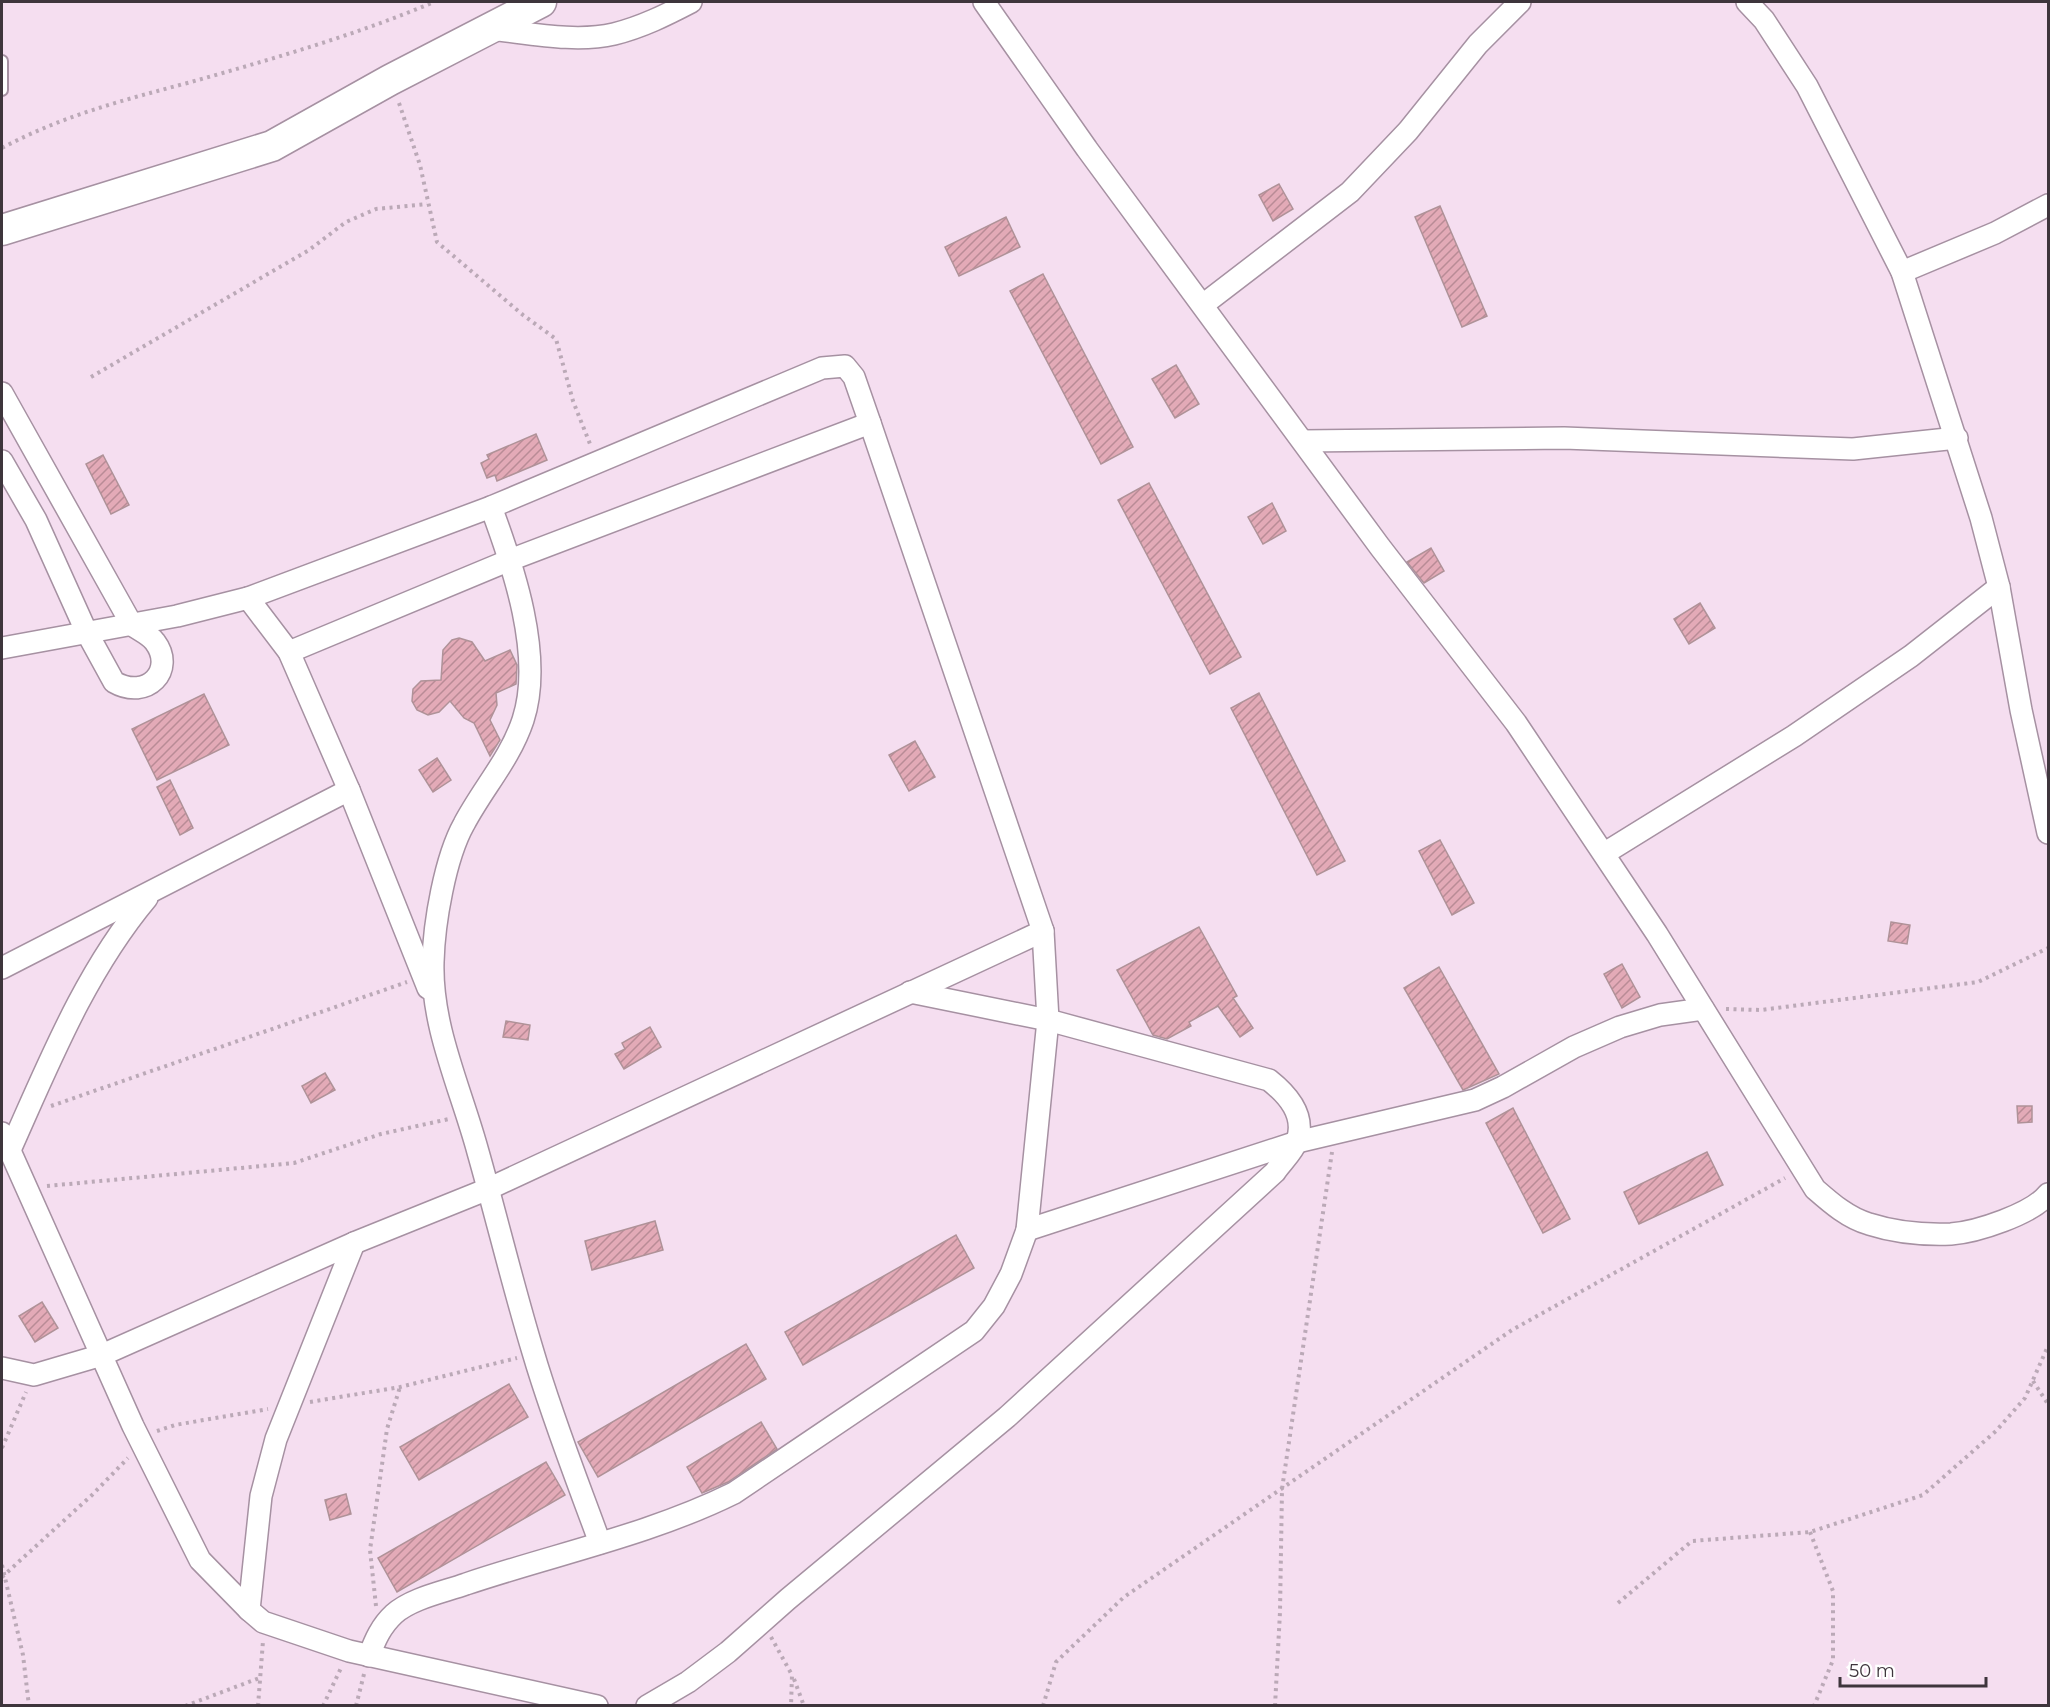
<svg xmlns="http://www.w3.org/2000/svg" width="2050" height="1707" viewBox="0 0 2050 1707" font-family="Montserrat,sans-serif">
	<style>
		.building { fill: url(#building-hatch); stroke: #af9298; stroke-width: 1.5 }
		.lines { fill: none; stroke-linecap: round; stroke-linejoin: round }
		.service-casing { stroke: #a691a2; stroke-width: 14 }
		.minor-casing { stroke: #a691a2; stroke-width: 24 }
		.secondary-casing { stroke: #a691a2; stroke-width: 33 }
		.path { stroke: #bba9b7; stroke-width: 4; stroke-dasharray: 3 4.5; stroke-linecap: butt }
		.service { stroke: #fff; stroke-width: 10 }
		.minor { stroke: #fff; stroke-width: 21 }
		.secondary { stroke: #fff; stroke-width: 30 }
	</style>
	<defs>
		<pattern id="building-hatch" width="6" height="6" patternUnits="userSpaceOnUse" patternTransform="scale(1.5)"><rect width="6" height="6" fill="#e3aab7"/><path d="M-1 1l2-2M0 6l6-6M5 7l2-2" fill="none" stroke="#b98b96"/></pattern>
	</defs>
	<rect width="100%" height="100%" fill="#f5def0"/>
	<g class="building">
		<path d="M1279 184 1293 209 1273 221 1259 195Z"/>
		<path d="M1440 206 1487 316 1462 327 1415 217Z"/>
		<path d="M1006 217 1020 247 959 276 945 247Z"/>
		<path d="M1043 274 1133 447 1101 464 1010 291Z"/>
		<path d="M1176 365 1199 404 1175 418 1152 379Z"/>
		<path d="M536 434 547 460 497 481 495 475 487 478 481 463 489 459 487 455Z"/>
		<path d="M103 455 129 505 111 514 86 464Z"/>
		<path d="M1149 483 1241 657 1210 674 1118 500Z"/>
		<path d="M1272 503 1286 531 1263 544 1248 517Z"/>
		<path d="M1431 548 1444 571 1424 583 1407 562Z"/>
		<path d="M1700 603 1715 628 1689 644 1674 619Z"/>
		<path d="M459 638 472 642 485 661 510 650 517 665 516 684 496 693 497 705 490 720 500 740 490 756 474 723 464 718 450 701 439 712 428 715 417 710 412 701 413 689 421 681 441 680 443 650 452 640Z"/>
		<path d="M1259 693 1345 861 1317 875 1231 708Z"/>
		<path d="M204 694 229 745 157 780 132 729Z"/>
		<path d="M915 741 935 777 909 791 889 755Z"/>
		<path d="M437 758 451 780 433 792 419 770Z"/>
		<path d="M170 780 193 828 180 835 157 787Z"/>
		<path d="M1440 840 1474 903 1452 915 1419 851Z"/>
		<path d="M1891 922 1910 925 1907 944 1888 941Z"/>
		<path d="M1199 927 1237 996 1233 998 1253 1028 1240 1037 1218 1006 1189 1022 1191 1026 1167 1039 1153 1035 1117 970Z"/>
		<path d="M1622 964 1640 997 1622 1008 1604 974Z"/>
		<path d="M1439 967 1499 1074 1463 1090 1404 988Z"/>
		<path d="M506 1021 530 1025 528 1040 503 1037Z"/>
		<path d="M650 1027 661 1047 624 1069 615 1054 625 1049 622 1043Z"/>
		<path d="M325 1073 335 1090 311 1103 302 1086Z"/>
		<path d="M2017 1106H2032V1122L2018 1123Z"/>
		<path d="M1513 1108 1570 1219 1543 1233 1486 1123Z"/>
		<path d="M1707 1152 1723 1185 1639 1224 1624 1192Z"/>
		<path d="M655 1221 663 1250 592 1270 585 1241Z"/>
		<path d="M956 1235 974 1268 803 1365 785 1332Z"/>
		<path d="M42 1302 58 1328 35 1342 19 1316Z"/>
		<path d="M746 1344 766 1379 598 1477 578 1442Z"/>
		<path d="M509 1384 528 1417 419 1480 400 1447Z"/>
		<path d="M761 1422 777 1449 728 1482 702 1493 687 1467Z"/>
		<path d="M546 1462 565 1495 397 1592 378 1558Z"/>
		<path d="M346 1494 351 1514 330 1520 325 1500Z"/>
	</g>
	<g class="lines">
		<g class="service-casing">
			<path id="service" d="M2 61V90"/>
		</g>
		<g class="minor-casing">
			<g id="minor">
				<path d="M984 2 1087 149 1380 547 1516 723 1657 934 1815 1189C1831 1203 1848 1218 1869 1224 1894 1232 1925 1235 1951 1234 1977 1232 2032 1214 2048 1194"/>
				<path d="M1747 2 1764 20 1807 86 1902 272 1981 518 1999 587 2021 710 2048 833"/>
				<path d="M490 29C529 33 575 43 614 34 642 27 666 15 691 2"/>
				<path d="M1902 272 1995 233 2048 205"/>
				<path d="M1204 304 1350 192 1408 131 1478 44 1520 2"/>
				<path d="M2 393 132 625C139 630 150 635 155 642 176 670 147 701 114 682L86 631 36 520 2 461"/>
				<path d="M1303 441 1564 438 1853 449 1957 438"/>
				<path d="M491 507C513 566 544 656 523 720 510 759 483 788 464 824 445 858 434 923 433 962 431 1027 461 1089 478 1152 497 1219 513 1286 533 1352 552 1417 577 1480 600 1543"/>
				<path d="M248 598 289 652 349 790 428 988"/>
				<path d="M2 648 177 616 248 598 491 507 822 368 845 366 854 377 870 423 1043 931 488 1189 354 1243 102 1355 34 1375 2 1368"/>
				<path d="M289 652 510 560 870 423"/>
				<path d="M1605 853 1794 736 1911 656 1999 587"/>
				<path d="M2 968 349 790"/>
				<path d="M2 1133 133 1426 200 1560 249 1610"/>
				<path d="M10 1150C49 1063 85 972 147 898"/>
				<path d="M1027 1230 1297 1142 1475 1100 1503 1087 1574 1047 1620 1027 1660 1015 1703 1009"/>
				<path d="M354 1243 276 1439 261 1496 249 1610 263 1622 349 1651 597 1706"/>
				<path d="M369 1656C375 1640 381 1626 394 1614 412 1598 444 1592 466 1584 555 1554 649 1535 734 1493L974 1331 994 1306 1011 1274 1027 1230 1048 1020 1043 931"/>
				<path d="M647 1706 688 1682 728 1652 788 1599 1007 1417 1275 1172C1281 1163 1293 1152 1297 1141 1306 1115 1288 1095 1269 1080L1048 1020 910 992"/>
			</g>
		</g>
		<g class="secondary-casing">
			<path id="secondary" d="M2 230 272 146 390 80 541 2"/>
		</g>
		<g class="path">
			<path d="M399 103 420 165 437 242 523 315 556 339 573 401 590 444"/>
			<path d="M2 148C64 115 124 100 191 82 272 59 356 35 434 2"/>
			<path d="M91 377 309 250 346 222 376 209 427 204"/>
			<path d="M1726 1009 1761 1010 1978 982 2048 948"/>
			<path d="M51 1106 407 982"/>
			<path d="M47 1186 294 1163 381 1134 449 1119"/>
			<path d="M2033 1381 2048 1404"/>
			<path d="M310 1402 400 1387 517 1358"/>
			<path d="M157 1431 175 1425 268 1409"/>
			<path d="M2 1448 26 1392"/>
			<path d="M1810 1532 1833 1591V1660L1814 1706"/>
			<path d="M2 1565 23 1655 29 1706"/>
			<path d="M2 1577 92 1495 128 1458"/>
			<path d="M1618 1603 1692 1541 1810 1532 1923 1495 1996 1431 2025 1398 2048 1346"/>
			<path d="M376 1606 370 1550 387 1429 400 1387"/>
			<path d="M771 1637 792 1675 791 1706"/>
			<path d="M794 1679 804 1706"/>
			<path d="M185 1706 262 1677"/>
			<path d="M258 1706 263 1641"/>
			<path d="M323 1706 341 1668"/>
			<path d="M356 1706 364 1674"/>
			<path d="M1043 1706 1056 1662 1124 1597 1512 1330 1785 1178"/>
			<path d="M1275 1706 1280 1612 1282 1489 1332 1152"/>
		</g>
		<use href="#service" class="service"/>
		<use href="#minor" class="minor"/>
		<use href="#secondary" class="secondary"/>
	</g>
	<rect width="2050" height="1707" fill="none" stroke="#3e353c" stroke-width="6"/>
	<path d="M1840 1677v9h146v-9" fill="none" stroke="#3e353c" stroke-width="3"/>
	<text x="1849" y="1677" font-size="18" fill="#3e353c" stroke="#ffffff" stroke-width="4.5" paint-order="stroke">50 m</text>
</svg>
